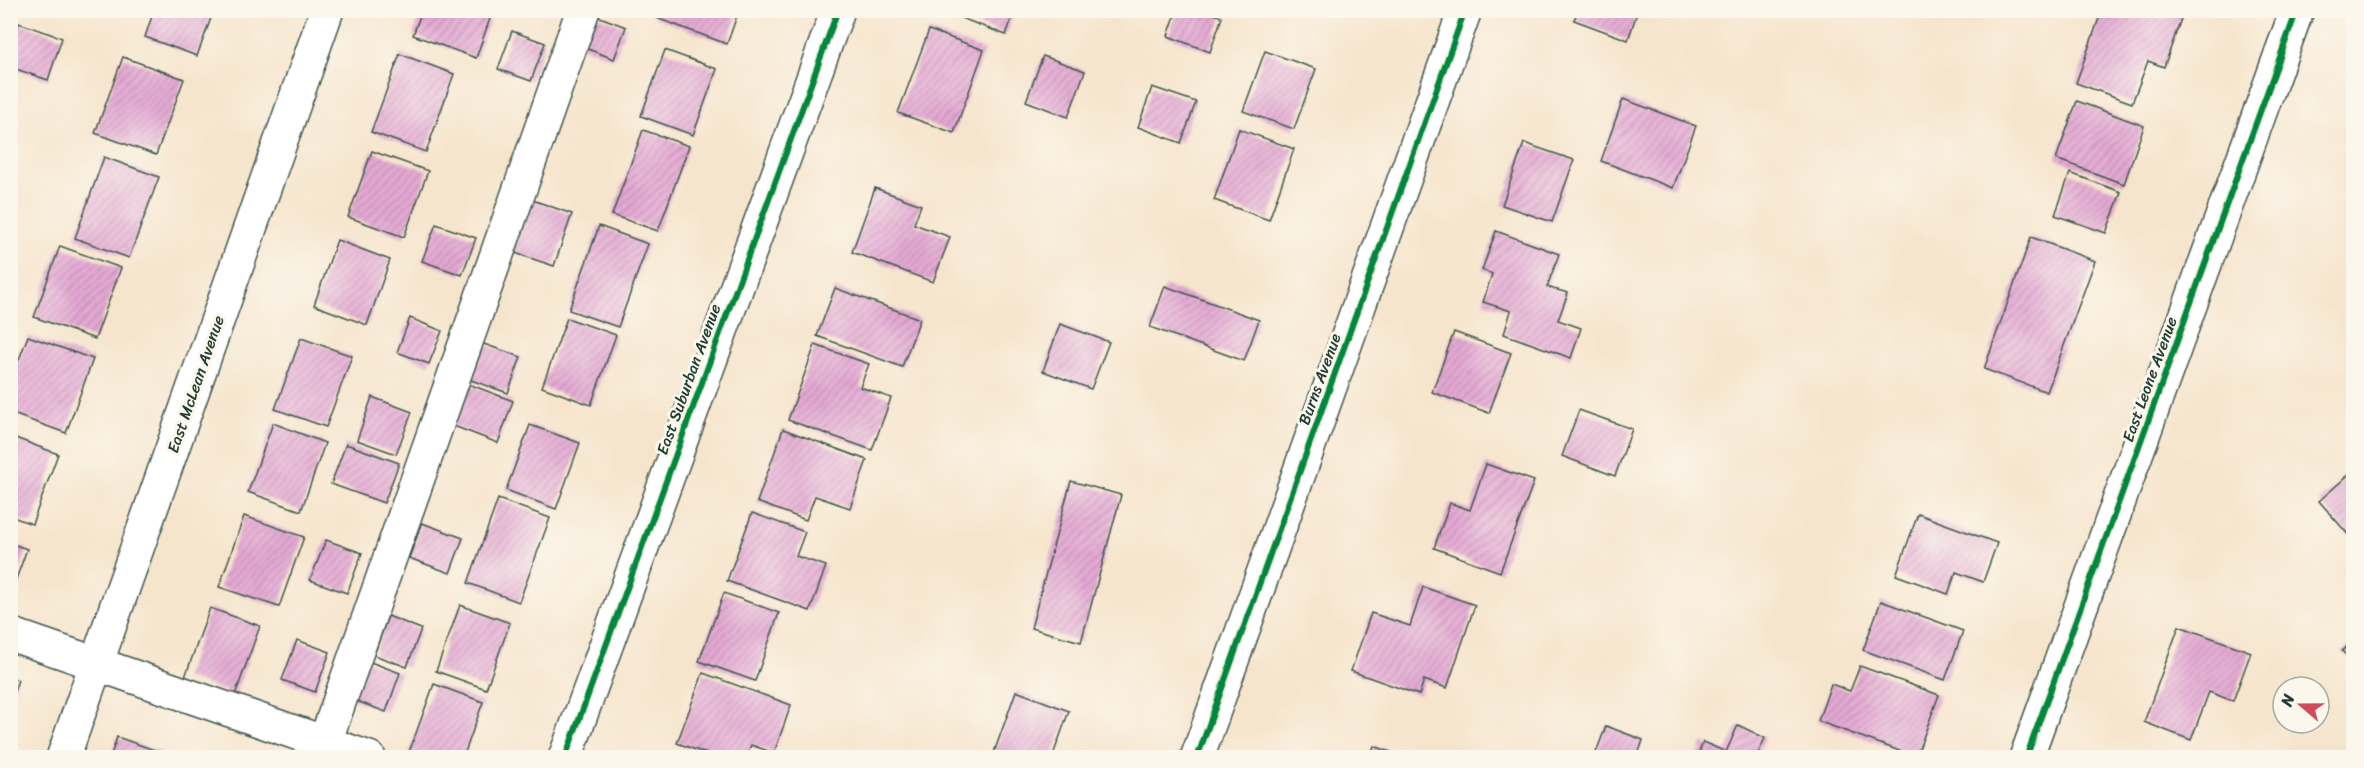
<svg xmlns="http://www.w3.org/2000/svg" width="2364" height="768" viewBox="0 0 2364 768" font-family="Sriracha,sans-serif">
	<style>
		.building { fill: url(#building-hatch) }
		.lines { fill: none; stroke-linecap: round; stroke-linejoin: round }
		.minor-casing { stroke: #3f564b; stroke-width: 36 }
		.minor { stroke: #fff; stroke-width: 33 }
		.cycleway-casing { stroke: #fbf7ec; stroke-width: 10 }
		.cycleway { stroke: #00873e; stroke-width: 6 }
		.labels { text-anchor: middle; stroke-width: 6; stroke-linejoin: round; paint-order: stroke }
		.street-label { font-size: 16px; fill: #1f3d34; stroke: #fbf7ec }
	</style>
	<defs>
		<pattern id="building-hatch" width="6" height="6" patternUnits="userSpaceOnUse" patternTransform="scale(1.5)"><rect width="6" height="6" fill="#e5a9d4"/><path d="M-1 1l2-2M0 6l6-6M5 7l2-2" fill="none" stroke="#b98bad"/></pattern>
	</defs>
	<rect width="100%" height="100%" fill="#fbf7ec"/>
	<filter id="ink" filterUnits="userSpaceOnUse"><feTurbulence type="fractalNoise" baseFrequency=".0167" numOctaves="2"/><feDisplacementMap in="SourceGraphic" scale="12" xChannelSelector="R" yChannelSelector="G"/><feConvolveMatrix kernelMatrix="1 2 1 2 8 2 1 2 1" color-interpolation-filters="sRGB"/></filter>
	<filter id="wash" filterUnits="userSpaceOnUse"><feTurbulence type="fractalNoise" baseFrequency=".008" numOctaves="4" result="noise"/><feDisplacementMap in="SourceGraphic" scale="24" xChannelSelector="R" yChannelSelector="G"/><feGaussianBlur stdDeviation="1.35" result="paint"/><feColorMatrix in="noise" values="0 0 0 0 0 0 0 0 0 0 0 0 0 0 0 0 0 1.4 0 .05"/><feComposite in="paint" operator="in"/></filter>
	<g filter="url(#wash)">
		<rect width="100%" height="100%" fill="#f6e5cd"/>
		<g id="blocks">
			<g class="building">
				<path d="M154 10H214L197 56 145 37Z"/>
				<path d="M422 10H493L476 58 413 35Z"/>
				<path d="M657 10H739L727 44 654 17Z"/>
				<path d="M940 10H1015L1006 35Z"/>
				<path d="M1177 10H1204L1222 17 1210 52 1168 36Z"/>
				<path d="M1578 10H1638L1628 40 1574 20Z"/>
				<path d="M2102 10H2184L2164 67 2148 61 2132 103 2076 83Z"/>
				<path d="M592 14 626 27 614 59 580 46Z"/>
				<path d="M19 23 62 38 48 80 10 67V47Z"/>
				<path d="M929 30 984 50 954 133 898 113Z"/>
				<path d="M512 31 545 43 531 81 498 69Z"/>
				<path d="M665 50 717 69 693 135 641 116Z"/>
				<path d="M1265 51 1316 69 1294 129 1243 111Z"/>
				<path d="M400 54 454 74 426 152 371 132Z"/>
				<path d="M1043 56 1085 71 1068 117 1026 101Z"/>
				<path d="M123 57 184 79 156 155 95 133Z"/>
				<path d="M1152 87 1196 102 1181 143 1138 127Z"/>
				<path d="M1623 99 1696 126 1673 188 1601 161Z"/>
				<path d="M2077 101 2144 126 2124 184 2056 159Z"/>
				<path d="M1239 129 1294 149 1269 220 1214 200Z"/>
				<path d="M643 130 689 146 658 231 612 215Z"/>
				<path d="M1524 143 1574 160 1552 222 1502 205Z"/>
				<path d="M372 151 428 171 404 237 348 217Z"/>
				<path d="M104 157 159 177 129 258 75 238Z"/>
				<path d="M2070 173 2121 192 2106 233 2055 215Z"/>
				<path d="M875 188 921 205 914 224 950 237 933 282 852 252Z"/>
				<path d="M527 198 572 214 554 266 509 251Z"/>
				<path d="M436 224 476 238 462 275 422 261Z"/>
				<path d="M599 226 648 244 618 327 569 310Z"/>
				<path d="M1496 231 1559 254 1547 287 1568 293 1558 320 1581 328 1571 358 1504 334 1511 311 1483 302 1492 274 1482 270Z"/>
				<path d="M2031 237 2095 261 2047 392 1984 369Z"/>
				<path d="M337 240 390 260 367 325 314 305Z"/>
				<path d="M60 246 121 268 95 339 34 317Z"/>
				<path d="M1165 286 1259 320 1244 361 1150 327Z"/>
				<path d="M835 288 920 319 902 367 817 336Z"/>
				<path d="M410 318 442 331 429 364 397 352Z"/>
				<path d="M567 318 616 335 591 405 542 387Z"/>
				<path d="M1060 324 1109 342 1091 389 1043 371Z"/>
				<path d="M1454 332 1511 353 1489 413 1432 392Z"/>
				<path d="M28 336 93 359 66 433 10 413V383Z"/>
				<path d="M301 338 352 356 326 427 275 409Z"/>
				<path d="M481 343 521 357 508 393 468 379Z"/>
				<path d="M815 345 869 364 860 387 891 398 872 450 788 420Z"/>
				<path d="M466 383 513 401 498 443 451 425Z"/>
				<path d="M372 397 412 412 396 454 357 440Z"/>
				<path d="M1579 410 1632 429 1615 476 1562 456Z"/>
				<path d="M273 423 325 443 301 511 248 492Z"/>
				<path d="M530 425 580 443 556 509 506 490Z"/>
				<path d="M783 429 867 460 850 508 815 496 806 520 757 502Z"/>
				<path d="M10 436 58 454 32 524 10 516Z"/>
				<path d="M346 444 399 463 384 503 331 484Z"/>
				<path d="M1486 464 1534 481 1500 572 1434 548 1450 503 1470 510Z"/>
				<path d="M2354 470V538L2352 539 2319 501Z"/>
				<path d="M1071 481 1121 495 1081 642 1031 628Z"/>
				<path d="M498 499 550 518 519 602 468 583Z"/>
				<path d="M752 513 805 532 796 556 826 566 810 611 727 581Z"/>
				<path d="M1918 514 1997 543 1983 582 1956 572 1948 594 1896 575Z"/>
				<path d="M244 516 304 537 279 607 219 587Z"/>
				<path d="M422 523 463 538 450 573 409 558Z"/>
				<path d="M326 540 362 553 347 593 310 580Z"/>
				<path d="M10 543 27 549 11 593H10Z"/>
				<path d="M1423 587 1475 605 1447 688 1424 680 1419 695 1351 671 1371 613 1410 626Z"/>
				<path d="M724 593 779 613 755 681 699 661Z"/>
				<path d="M1881 601 1963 631 1945 680 1863 650Z"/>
				<path d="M460 605 510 623 486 689 436 671Z"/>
				<path d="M210 608 260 626 235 695 185 677Z"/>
				<path d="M388 616 421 629 407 667 374 655Z"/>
				<path d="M2179 626 2251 652 2233 701 2209 692 2191 740 2144 722Z"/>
				<path d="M297 640 330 652 315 692 282 680Z"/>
				<path d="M2354 640V663L2342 651Z"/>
				<path d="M365 660 400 673 386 712 351 699Z"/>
				<path d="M1860 666 1939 695 1916 757 1818 721 1831 684 1850 691Z"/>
				<path d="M703 673 791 705 774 753 751 745 746 758H718L677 743Z"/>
				<path d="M10 677 18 680 11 700H10Z"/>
				<path d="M434 684 483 702 463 758H416L408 755Z"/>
				<path d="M1016 691 1069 711 1052 758H992Z"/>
				<path d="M1738 725 1765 738 1756 758H1697L1703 742 1726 752Z"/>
				<path d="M1606 726 1643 740 1637 758H1594Z"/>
				<path d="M117 737 163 753 162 758H110Z"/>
				<path d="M1374 746 1405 757V758H1369Z"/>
			</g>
		</g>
	</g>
	<g filter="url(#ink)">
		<use href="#blocks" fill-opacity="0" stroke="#3f564b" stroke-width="1.5"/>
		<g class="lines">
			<g class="minor-casing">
				<g id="minor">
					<path d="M10 634 369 758"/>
					<path d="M325 742 583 10"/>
					<path d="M63 758 327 10"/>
					<path d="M565 758 838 10"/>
					<path d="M1197 758 1465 10"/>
					<path d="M2026 758 2297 10"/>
				</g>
			</g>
			<use href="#minor" class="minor"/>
			<g class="cycleway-casing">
				<g id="cycleway">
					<path d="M565 758 838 10"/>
					<path d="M1197 758 1465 10"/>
					<path d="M2026 758 2297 10"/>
				</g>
			</g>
			<use href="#cycleway" class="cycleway"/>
		</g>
	</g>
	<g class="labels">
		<g class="street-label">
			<text transform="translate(688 379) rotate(-70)" y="6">East Suburban Avenue</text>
			<text transform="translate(1319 379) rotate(-70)" y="6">Burns Avenue</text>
			<text transform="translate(2149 379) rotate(-70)" y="6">East Leone Avenue</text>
			<text transform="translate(195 384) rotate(-71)" y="6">East McLean Avenue</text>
		</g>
	</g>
	<rect width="2364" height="768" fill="none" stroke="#fbf7ec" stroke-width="36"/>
	<g transform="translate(2301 705) rotate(290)"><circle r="28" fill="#fbf7ec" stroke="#a3ada2" stroke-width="1.5"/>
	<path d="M0-4.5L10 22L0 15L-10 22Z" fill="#d1495b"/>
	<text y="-9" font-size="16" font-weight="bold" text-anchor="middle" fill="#1f3d34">N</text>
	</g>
</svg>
